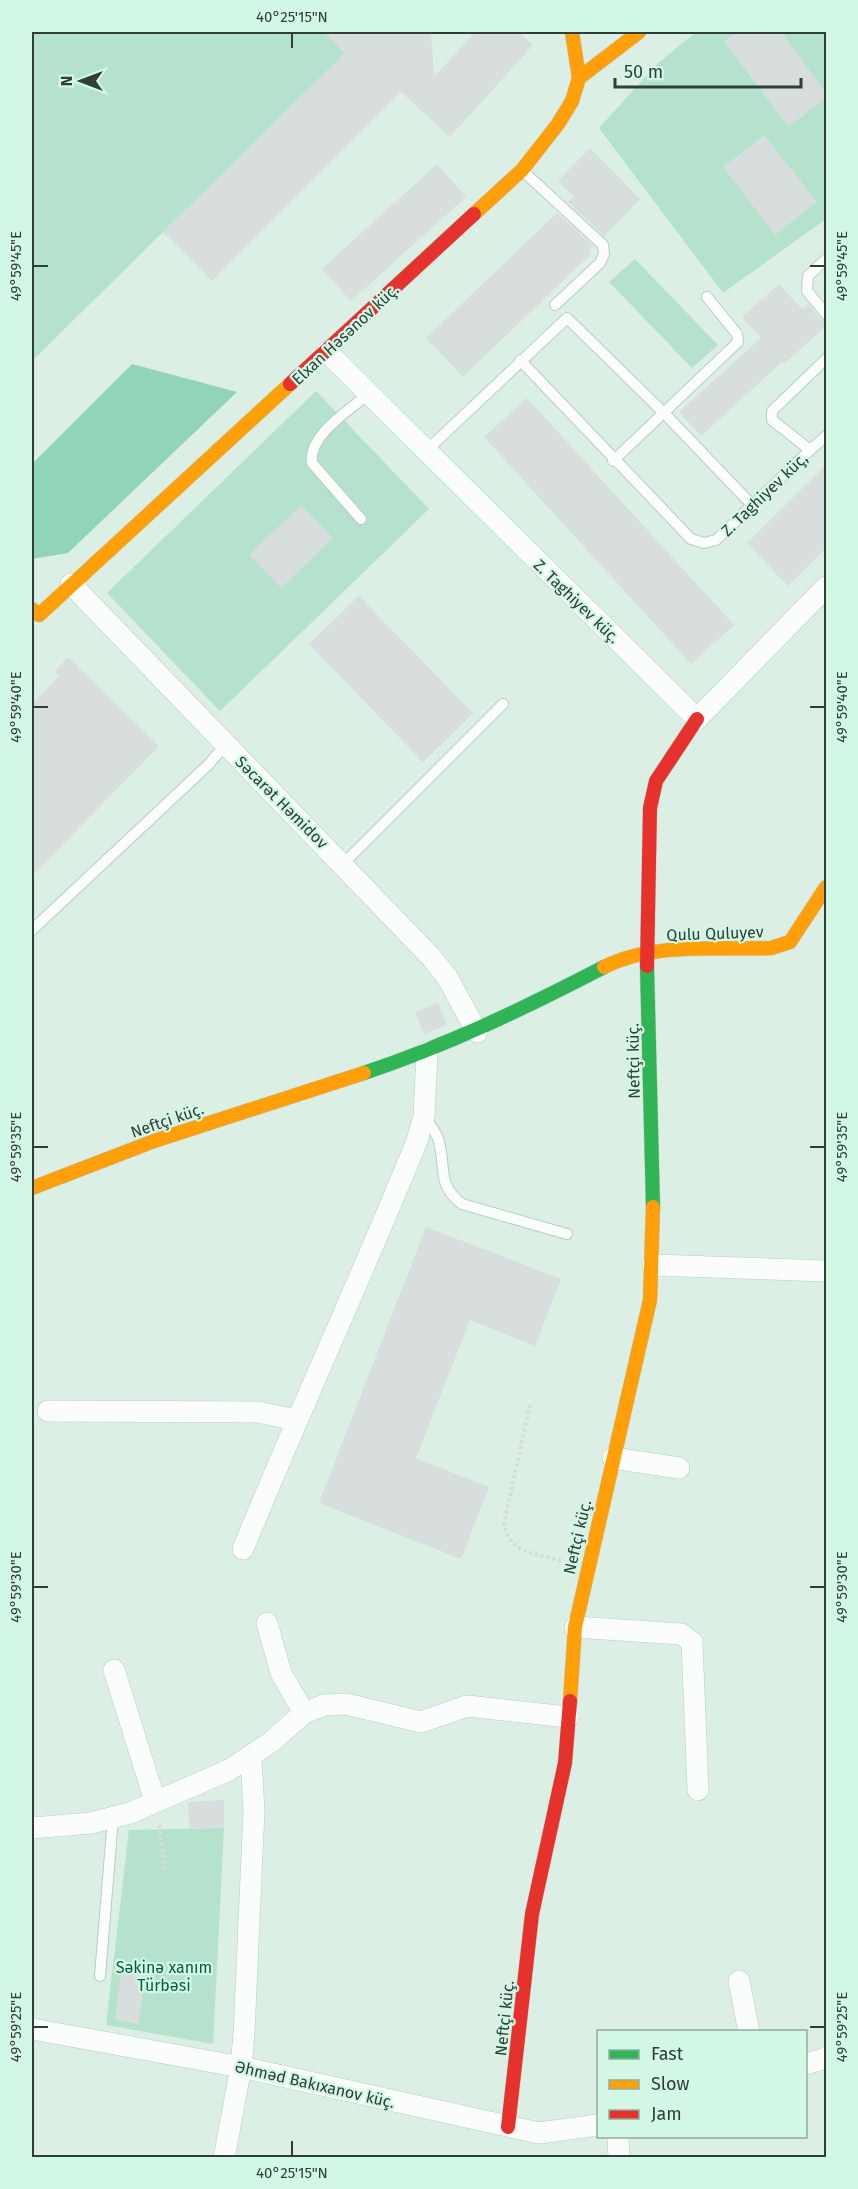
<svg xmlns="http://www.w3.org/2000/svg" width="858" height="2189" viewBox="0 0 858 2189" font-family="'Fira Sans',sans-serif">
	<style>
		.green { fill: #b5e2cc }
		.forest { fill: #92d4b8 }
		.building { fill: #d8ddde }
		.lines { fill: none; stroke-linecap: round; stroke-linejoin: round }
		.lane-casing { stroke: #bcccc4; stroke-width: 12 }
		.street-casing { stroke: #bcccc4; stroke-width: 22 }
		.fast-casing { stroke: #bcccc4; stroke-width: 15 }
		.slow-casing { stroke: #bcccc4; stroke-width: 15 }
		.jam-casing { stroke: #bcccc4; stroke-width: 15 }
		.path { stroke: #d7dcd9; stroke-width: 4; stroke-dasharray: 3 3; stroke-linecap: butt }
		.lane { stroke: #fafdfb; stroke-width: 10 }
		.street { stroke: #fafdfb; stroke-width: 21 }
		.fast { stroke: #30b455; stroke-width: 14 }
		.slow { stroke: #ff9f0a; stroke-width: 14 }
		.jam { stroke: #e5322d; stroke-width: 14 }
		.ticks { fill: none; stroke: #303e37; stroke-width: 2 }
		.labels { text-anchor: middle; stroke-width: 4.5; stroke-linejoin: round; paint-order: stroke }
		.street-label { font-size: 16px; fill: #303e37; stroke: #d3f7e5 }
		.park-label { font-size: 16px; fill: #085d41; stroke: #d3f7e5 }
		.neatline { fill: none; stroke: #303e37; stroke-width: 2 }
		.ticks-label { font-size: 15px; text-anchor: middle; fill: #303e37 }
	</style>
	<rect width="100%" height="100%" fill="#dbefe5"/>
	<g class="green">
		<path d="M32 32H324L345 53 32 361Z"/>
		<path d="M696 32H826V219L723 293 599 128 657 64Z"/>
		<path d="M635 259 718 345 692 368 609 282Z"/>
		<path d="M316 391 429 509 220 711 107 593Z"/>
		<path d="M224 1828 213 2044 106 2025 129 1830Z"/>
	</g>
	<path class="forest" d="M132 364 237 392 68 553 32 559V464Z"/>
	<g class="building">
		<path d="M324 32H431L434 77 475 32H518L533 45 450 137 401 92 212 281 163 232 345 53Z"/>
		<path d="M736 32H781L826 93V98L788 127 724 41Z"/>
		<path d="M764 135 817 202 775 235 723 167Z"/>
		<path d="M590 148 640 199 604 236 568 202 574 197 558 181Z"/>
		<path d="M437 164 466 197 351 301 322 269Z"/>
		<path d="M557 213 593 246 589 251 591 254 463 377 426 338Z"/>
		<path d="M779 284 802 309 808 304 820 319 826 321V326L784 364 782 362 701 436 679 412 761 338 742 317Z"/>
		<path d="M527 398 734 625 691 664 484 437Z"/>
		<path d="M826 465V548L788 586 747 543Z"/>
		<path d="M301 505 333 538 281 588 249 555Z"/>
		<path d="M359 596 473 713 423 762 309 644Z"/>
		<path d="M68 657 159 746 32 876V704L59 676 54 672Z"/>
		<path d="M438 1003 447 1025 424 1034 415 1012Z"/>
		<path d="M426 1227 561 1279 535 1346 470 1320 416 1458 489 1487 461 1559 319 1503Z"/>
		<path d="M224 1800V1828L189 1829 188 1802Z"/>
		<path d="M122 1963 146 1966 139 2024 115 2020Z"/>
	</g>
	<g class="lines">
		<g class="lane-casing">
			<g id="lane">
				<path d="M524 172 603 245 604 254 600 263 555 305"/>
				<path d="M826 259 808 276 807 291 826 314"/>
				<path d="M520 360 691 539 704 543 716 540 810 450 772 420V411L826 359"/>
				<path d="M810 450 826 436"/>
				<path d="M425 452 567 318 664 413 752 505"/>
				<path d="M613 461 738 342 737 334 707 297"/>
				<path d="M361 519 312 463C308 435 349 411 368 394"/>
				<path d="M343 864 503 704"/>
				<path d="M32 930 209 764 225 745"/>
				<path d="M424 1116C428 1122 434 1129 437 1136 448 1163 434 1183 462 1204L567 1234"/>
				<path d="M100 1976 113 1818"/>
			</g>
		</g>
		<g class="street-casing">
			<g id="street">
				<path d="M327 352 697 719 826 587"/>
				<path d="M71 584 431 957 447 977 477 1032"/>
				<path d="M653 1265 826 1271"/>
				<path d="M48 1411 258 1412 296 1420"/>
				<path d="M613 1458 679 1468"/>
				<path d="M243 1549C299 1412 361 1278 417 1141L424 1116 427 1052"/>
				<path d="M267 1623 281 1673 304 1713"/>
				<path d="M575 1627 681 1634 692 1642 698 1790"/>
				<path d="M114 1670 155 1801"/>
				<path d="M32 1828 91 1823 130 1813 229 1770 271 1742 304 1713 324 1705 346 1704 421 1722 467 1706 568 1717"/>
				<path d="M739 1981 749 2032"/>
				<path d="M32 2029 241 2067 539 2133 598 2125"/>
				<path d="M806 2064 826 2058"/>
				<path d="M618 2136 619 2158"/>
				<path d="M224 2158 241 2067 244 2033 254 1811 251 1758"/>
			</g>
		</g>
		<g class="fast-casing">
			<g id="fast">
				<path d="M647 966 653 1207"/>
				<path d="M364 1073C448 1045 525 1008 604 967"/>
			</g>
		</g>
		<g class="slow-casing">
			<g id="slow">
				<path d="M572 32 579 78"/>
				<path d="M474 214 522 170 558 124 572 101 579 78 639 32"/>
				<path d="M32 609 39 615 290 384"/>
				<path d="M604 967C653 942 717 950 771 948L790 942 826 887"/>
				<path d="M32 1188 154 1141 364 1073"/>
				<path d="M570 1701 575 1627 650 1300 653 1207"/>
			</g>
		</g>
		<g class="jam-casing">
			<g id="jam">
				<path d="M290 384 474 214"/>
				<path d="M647 966 650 808 656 781 697 719"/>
				<path d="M508 2127 532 1914 565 1763 570 1701"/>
			</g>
		</g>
		<g class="path">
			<path d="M530 1405 504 1523C509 1555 536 1553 563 1561"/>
			<path d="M159 1825 165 1869"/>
		</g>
		<use href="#lane" class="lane"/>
		<use href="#street" class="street"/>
		<use href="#fast" class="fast"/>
		<use href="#slow" class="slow"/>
		<use href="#jam" class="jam"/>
	</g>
	<path class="ticks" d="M292 33V48M33 266H48M810 266H825M33 707H48M810 707H825M33 1147H48M810 1147H825M33 1587H48M810 1587H825M33 2027H48M810 2027H825M292 2141V2156"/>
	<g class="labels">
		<g class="street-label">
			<text transform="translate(345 334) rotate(-43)" y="6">Elxan Həsənov küç.</text>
			<text transform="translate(764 494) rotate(-44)" y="6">Z. Taghiyev küç,</text>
			<text transform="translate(577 601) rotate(44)" y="6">Z. Taghiyev küç.</text>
			<text transform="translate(282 802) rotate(45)" y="6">Səcarət Həmidov</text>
			<text transform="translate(715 933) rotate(-2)" y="6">Qulu Quluyev</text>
			<text transform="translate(633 1061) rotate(-91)" y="6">Neftçi küç.</text>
			<text transform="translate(167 1120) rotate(-19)" y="6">Neftçi küç.</text>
			<text transform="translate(577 1537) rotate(-77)" y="6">Neftçi küç.</text>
			<text transform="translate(504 2018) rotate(-84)" y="6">Neftçi küç.</text>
			<text transform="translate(315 2084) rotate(13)" y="6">Əhməd Bakıxanov küç.</text>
		</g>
		<g class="park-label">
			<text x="164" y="1973">Səkinə xanım<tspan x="164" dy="18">Türbəsi</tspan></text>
		</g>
	</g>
	<rect width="858" height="2189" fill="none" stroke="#d3f7e5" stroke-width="66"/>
	<rect x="597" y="2030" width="210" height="108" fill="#d3f7e5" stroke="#92ad9f" stroke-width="1.5"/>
	<rect x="609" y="2050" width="30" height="9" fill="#30b455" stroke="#92ad9f" stroke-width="1.5"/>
	<text x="651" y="2060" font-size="18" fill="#303e37">Fast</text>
	<rect x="609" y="2080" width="30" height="9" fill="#ff9f0a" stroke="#92ad9f" stroke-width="1.5"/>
	<text x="651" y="2090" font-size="18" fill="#303e37">Slow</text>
	<rect x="609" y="2110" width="30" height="9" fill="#e5322d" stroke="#92ad9f" stroke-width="1.5"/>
	<text x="651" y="2120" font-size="18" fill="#303e37">Jam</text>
	<g transform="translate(81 81) rotate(270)" stroke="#d3f7e5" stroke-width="4.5" paint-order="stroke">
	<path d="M0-4.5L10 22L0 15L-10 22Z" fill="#303e37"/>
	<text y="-9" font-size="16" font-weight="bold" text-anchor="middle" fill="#303e37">N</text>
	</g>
	<path d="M615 78v9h186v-9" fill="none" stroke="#303e37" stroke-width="3"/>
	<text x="624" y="78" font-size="18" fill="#303e37" stroke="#d3f7e5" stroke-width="4.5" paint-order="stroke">50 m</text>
	<rect x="33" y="33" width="792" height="2123" class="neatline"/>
	<g class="ticks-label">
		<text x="292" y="22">40°25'15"N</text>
		<text transform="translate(842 266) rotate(-90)" y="5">49°59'45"E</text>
		<text transform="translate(16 266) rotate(-90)" y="5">49°59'45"E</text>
		<text transform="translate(842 707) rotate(-90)" y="5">49°59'40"E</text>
		<text transform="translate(16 707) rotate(-90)" y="5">49°59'40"E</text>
		<text transform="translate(842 1147) rotate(-90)" y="5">49°59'35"E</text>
		<text transform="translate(16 1147) rotate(-90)" y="5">49°59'35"E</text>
		<text transform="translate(16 1587) rotate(-90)" y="5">49°59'30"E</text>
		<text transform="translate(842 1587) rotate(-90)" y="5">49°59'30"E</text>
		<text transform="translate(16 2027) rotate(-90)" y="5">49°59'25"E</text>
		<text transform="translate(842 2027) rotate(-90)" y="5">49°59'25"E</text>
		<text x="292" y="2178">40°25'15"N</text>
	</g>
</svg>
